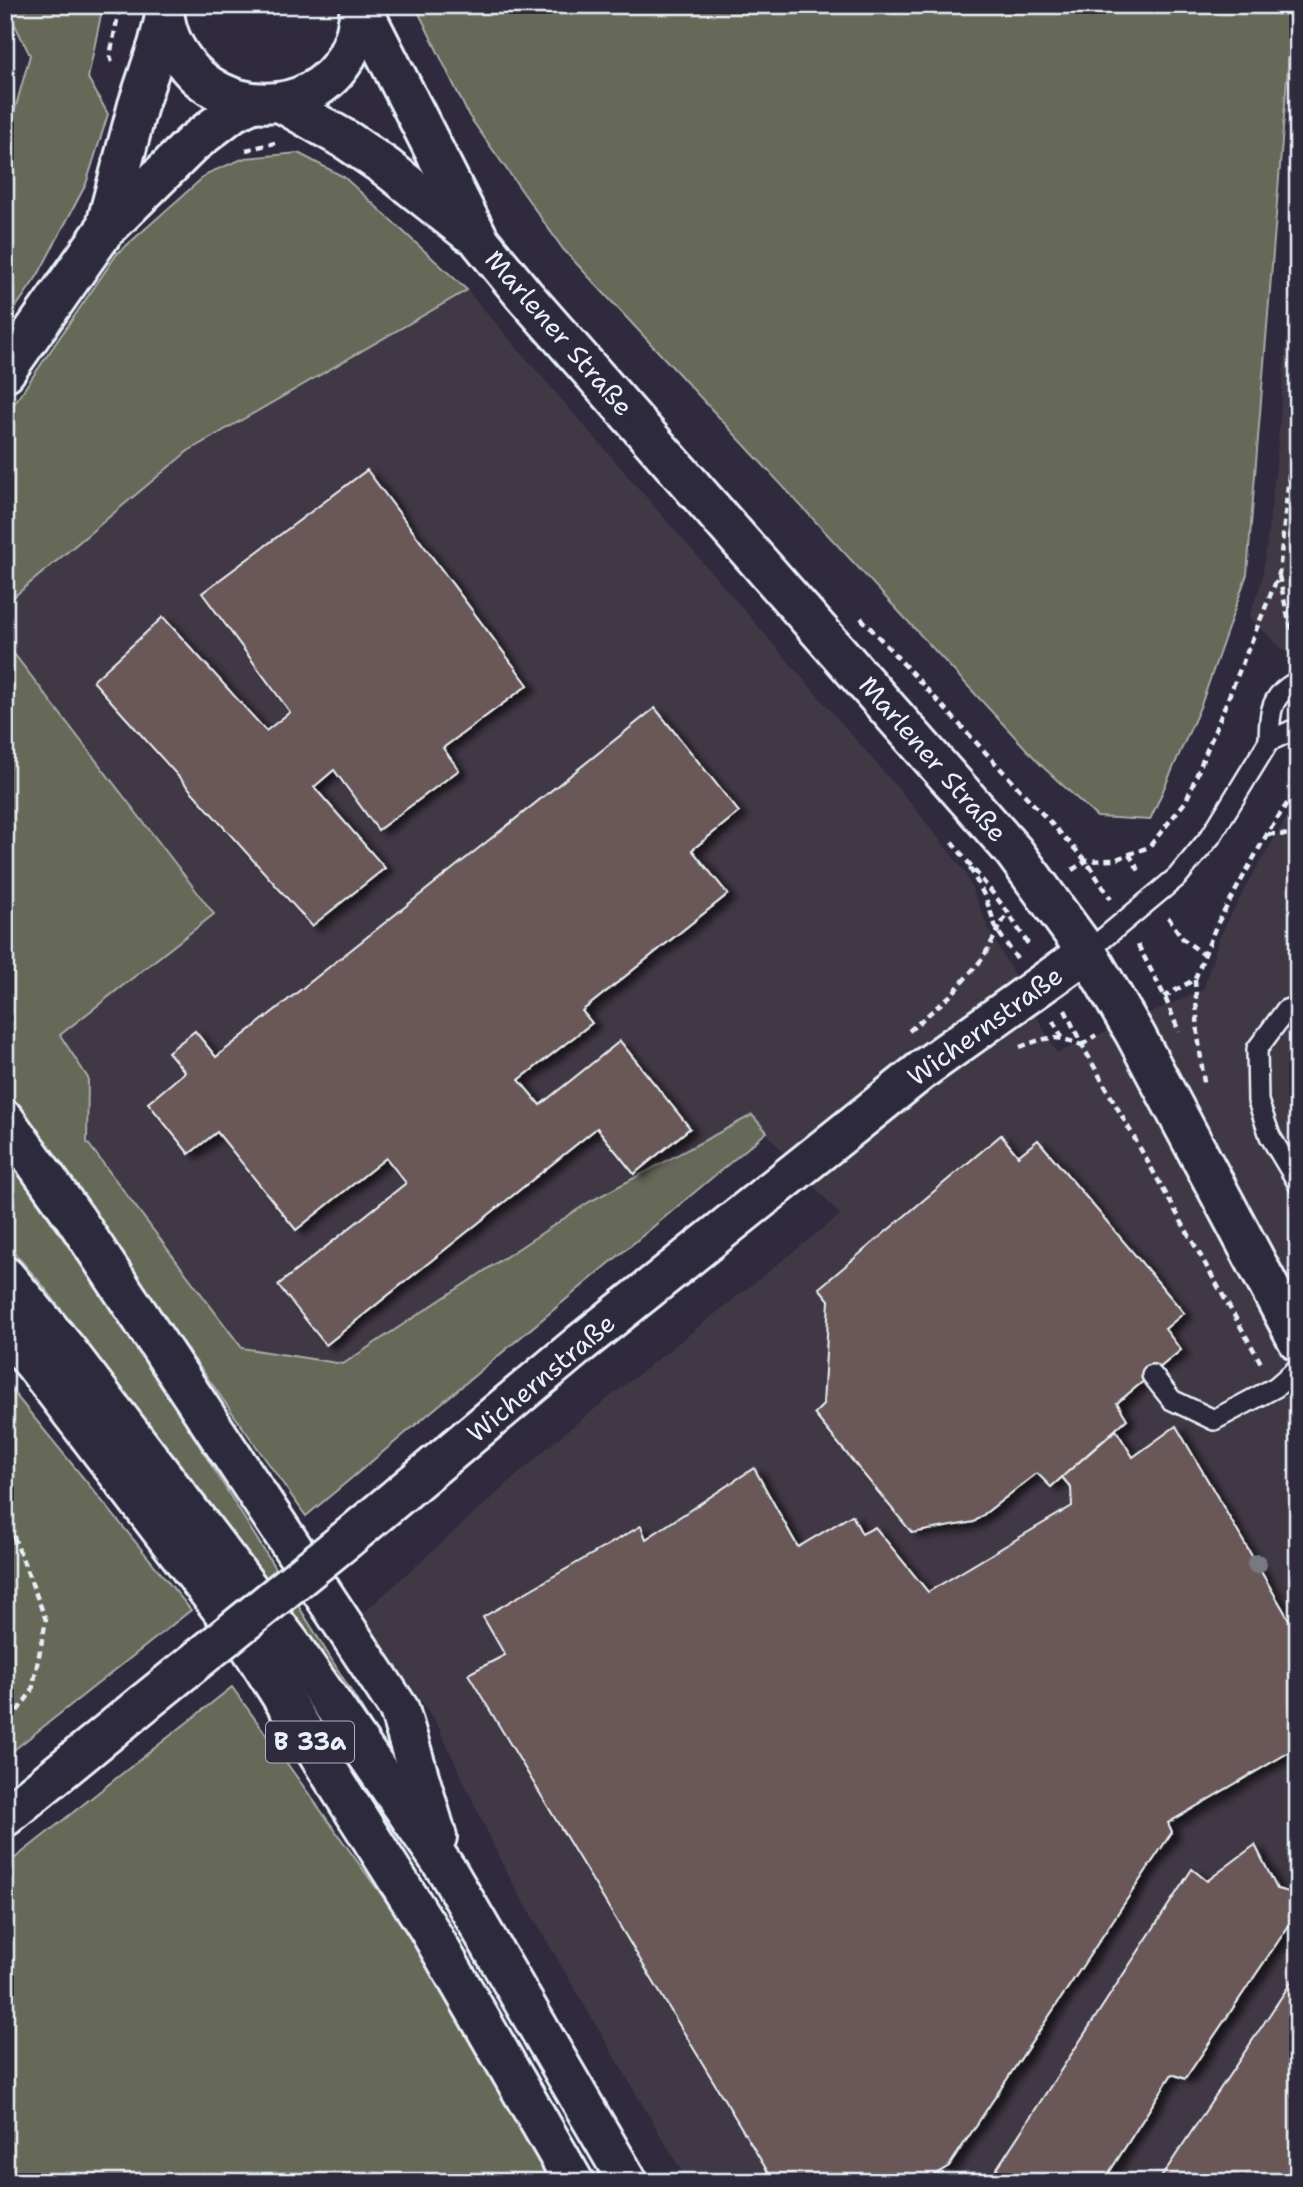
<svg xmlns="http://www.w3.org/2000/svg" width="1303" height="2187" viewBox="0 0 1303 2187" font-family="'Shantell Sans',sans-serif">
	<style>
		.built { fill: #413845 }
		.green { fill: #666759; stroke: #a7aca8; stroke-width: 2 }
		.building { fill: #6b5958; stroke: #e8f1f8; stroke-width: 2; filter: url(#shadow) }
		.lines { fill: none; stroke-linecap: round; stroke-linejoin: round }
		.service-casing { stroke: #e8f1f8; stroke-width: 24 }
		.tertiary-casing { stroke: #e8f1f8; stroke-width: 44 }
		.trunk-casing { stroke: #e8f1f8; stroke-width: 44 }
		.path { stroke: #e8f1f8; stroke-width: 4.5; stroke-dasharray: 7 5; stroke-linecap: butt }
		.service { stroke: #2f2a3d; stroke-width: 19 }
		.tertiary { stroke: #2f2a3d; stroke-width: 38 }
		.trunk { stroke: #2f2a3d; stroke-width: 38 }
		.tertiary-bridge-casing { stroke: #e8f1f8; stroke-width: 44; stroke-linecap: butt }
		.tertiary-bridge { stroke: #2f2a3d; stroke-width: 38 }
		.tree { fill: #787981 }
		.labels { text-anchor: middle; stroke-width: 5; stroke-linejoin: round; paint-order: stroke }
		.shield { fill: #2f2a3d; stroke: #b0b5c0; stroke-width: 2 }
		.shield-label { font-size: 24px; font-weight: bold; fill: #e8f1f8 }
		.street-label { font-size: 26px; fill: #e8f1f8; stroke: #2f2a3d }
	</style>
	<defs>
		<filter id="shadow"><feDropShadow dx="8" dy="4.5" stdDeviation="3.5" flood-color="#0009"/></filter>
	</defs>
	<rect width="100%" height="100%" fill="#2f2a3d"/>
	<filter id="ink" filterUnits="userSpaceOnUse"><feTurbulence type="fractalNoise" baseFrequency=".0143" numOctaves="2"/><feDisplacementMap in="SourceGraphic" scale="14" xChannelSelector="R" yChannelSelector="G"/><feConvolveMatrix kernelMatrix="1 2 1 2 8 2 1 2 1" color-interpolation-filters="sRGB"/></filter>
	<g filter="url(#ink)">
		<g class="built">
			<path d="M1298 197V664L1249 617 1262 581 1276 466Z"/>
			<path d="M467 290 909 801 965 872 990 932 1057 1053 1203 990 1219 938 1246 886 1298 799V2182H688L505 1870 438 1726 362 1614 563 1434 840 1215 751 1116 589 1202 343 1364 242 1348 87 1142 88 1078 60 1034 214 914 5 642V604L188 451Z"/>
		</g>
		<g class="green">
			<path d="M5 5H103L88 78 108 114 86 184 38 275 5 323V146L30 55Z"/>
			<path d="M415 5H1293L1247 574 1201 705 1150 820 1097 817 1042 766 563 249 469 116Z"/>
			<path d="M298 153 344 177 467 290 188 451 5 604V417L117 254 208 173 245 158Z"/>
			<path d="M5 642 214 914 60 1035 88 1078 87 1142 242 1348 343 1364 589 1202 752 1115 767 1132 306 1516 5 1094Z"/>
			<path d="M5 1155 142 1353 380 1738 211 1504 44 1287 5 1242Z"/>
			<path d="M5 1382 191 1610 5 1757Z"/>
			<path d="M232 1687 416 1943 557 2182H5V1866Z"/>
		</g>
		<g class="building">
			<path d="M367 470 528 685 443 748 459 770 378 830 334 770 314 787 385 868 312 926 93 681 163 617 266 731 290 712 202 593Z"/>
			<path d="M655 708 739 812 692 850 728 894 582 1011 592 1023 519 1080 540 1105 620 1041 690 1128 634 1174 597 1128 326 1345 278 1285 406 1183 386 1158 296 1230 217 1132 189 1154 148 1103 185 1072 168 1052 195 1031 216 1057Z"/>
			<path d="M1001 1135 1018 1156 1038 1140 1184 1313 1165 1329 1181 1350 1117 1403 1127 1419 1051 1487 1037 1473 974 1522 912 1533 814 1414 823 1405 829 1300 819 1288Z"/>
			<path d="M1176 1426 1298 1635V1747L1168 1823 1172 1832 949 2166 922 2182H774L468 1674 505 1655 483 1617 641 1526 646 1539 754 1468 798 1547 852 1515 862 1534 875 1527 928 1592 1072 1506 1071 1488 1062 1477 1116 1430 1133 1457Z"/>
			<path d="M1255 1845 1277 1889 1297 1894 1296 1915 1185 2079 1172 2074 1103 2182H988L1192 1869 1207 1881Z"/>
			<path d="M1298 1972V2182H1158Z"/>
		</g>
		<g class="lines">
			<g class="service-casing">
				<g id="service">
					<path d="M1269 741C1270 712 1269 696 1298 681"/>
					<path d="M1269 741 1298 728"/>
					<path d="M1087 952 1177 877 1211 836 1269 741"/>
					<path d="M1298 1006 1286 1010 1257 1049 1258 1101 1270 1136 1298 1183"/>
					<path d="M1152 1375 1172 1400 1214 1420 1276 1387 1298 1368"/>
				</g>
			</g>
			<g class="tertiary-casing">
				<g id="tertiary">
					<path d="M164 5C164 26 171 44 183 60 222 116 310 119 346 57 355 41 359 23 360 5"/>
					<path d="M361 6 480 241 524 295 1014 852 1087 952 1135 1034 1298 1341"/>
					<path d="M280 102 348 141 386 167 468 232"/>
					<path d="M347 1539 581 1343 926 1067 1087 952"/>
					<path d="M5 1817 144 1703"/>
				</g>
			</g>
			<g class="trunk-casing">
				<g id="trunk">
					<path d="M105 229 138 105 158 45 164 21"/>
					<path d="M5 372 104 231 193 143 233 112 250 104"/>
					<path d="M5 1120 75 1218 399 1709 437 1837"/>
					<path d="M5 1276 66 1349 290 1643 448 1872 628 2182"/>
					<path d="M5 1330 35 1365 249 1645 428 1928 574 2182"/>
				</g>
			</g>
			<g class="path">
				<path d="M112 62 110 56 120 5"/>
				<path d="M246 150 275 143"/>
				<path d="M1279 576 1289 622 1298 642"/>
				<path d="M861 618 1086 861 1111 899"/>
				<path d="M1268 834 1298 835"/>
				<path d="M952 842 1007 911 1030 947"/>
				<path d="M1129 854 1141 874"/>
				<path d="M970 868 986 899 997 930 1017 959"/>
				<path d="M1072 870 1086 861 1114 860 1149 847 1186 801 1279 574 1298 386"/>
				<path d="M1168 917 1183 939 1203 954"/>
				<path d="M1138 945 1165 997 1179 1032"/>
				<path d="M1195 980 1198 1035 1204 1083"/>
				<path d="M1164 997 1195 979 1216 926 1267 834 1298 787"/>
				<path d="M1065 1010 1082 1045 1261 1363"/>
				<path d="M1053 1021 1062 1037"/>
				<path d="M909 1031 951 995 983 958 1009 910"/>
				<path d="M1082 1045 1096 1035"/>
				<path d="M1020 1047C1047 1037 1054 1034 1081 1045"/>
				<path d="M1290 1409 1298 1420"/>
				<path d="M5 1514 46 1620 32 1691 5 1728"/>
			</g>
			<use href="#service" class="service"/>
			<use href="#tertiary" class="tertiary"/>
			<use href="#trunk" class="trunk"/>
			<g class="tertiary-bridge-casing">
				<path id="tertiary-bridge" d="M144 1703 347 1539"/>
			</g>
			<use href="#tertiary-bridge" class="tertiary-bridge"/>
		</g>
		<circle class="tree" cx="1257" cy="1564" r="10"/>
	</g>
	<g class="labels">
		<rect class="shield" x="266" y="1721.5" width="88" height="41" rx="5"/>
		<g class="shield-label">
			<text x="310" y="1750">B 33a</text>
		</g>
		<g class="street-label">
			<text transform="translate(559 333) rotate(49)" y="9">Marlener Straße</text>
			<text transform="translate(933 759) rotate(49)" y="9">Marlener Straße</text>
			<text transform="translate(985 1026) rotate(-36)" y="9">Wichernstraße</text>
			<text transform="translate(541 1378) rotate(-40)" y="9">Wichernstraße</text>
		</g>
	</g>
	<rect width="1303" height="2187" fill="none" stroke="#2f2a3d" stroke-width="28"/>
	<rect x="14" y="14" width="1275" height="2159" fill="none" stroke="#e8f1f8" stroke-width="2.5" filter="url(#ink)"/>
</svg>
